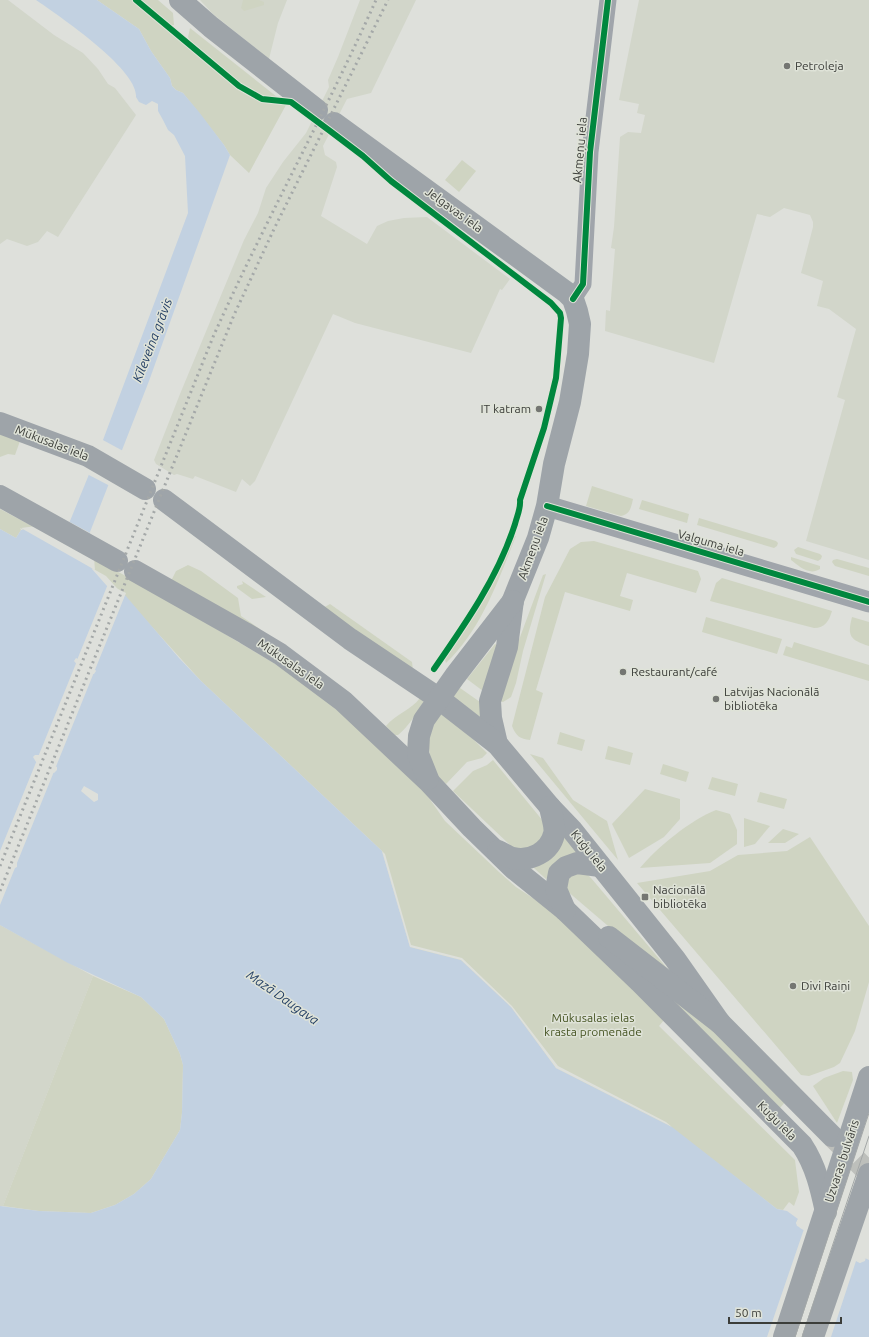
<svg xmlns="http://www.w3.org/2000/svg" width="869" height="1337" viewBox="0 0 869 1337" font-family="Ubuntu,sans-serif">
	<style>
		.built { fill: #d2d6ca }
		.green { fill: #cfd4c2 }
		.water { fill: #c2d1e1; fill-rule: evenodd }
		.pier { fill: #dee0db }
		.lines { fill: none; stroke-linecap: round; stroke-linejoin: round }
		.secondary-tunnel { stroke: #bdbfbb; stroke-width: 22; stroke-dasharray: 22 11; stroke-linecap: butt }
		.minor { stroke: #a0a5ab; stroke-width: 17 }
		.tertiary { stroke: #a0a5ab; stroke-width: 21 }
		.secondary { stroke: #9ea4a9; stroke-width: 22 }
		.tram { stroke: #a4a8a8; stroke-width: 1 }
		.rail { stroke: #a4a8a8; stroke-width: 3; stroke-dasharray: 2 4; stroke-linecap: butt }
		.cycleway-casing { stroke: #dfe3d8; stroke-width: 8 }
		.cycleway { stroke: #00873e; stroke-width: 6 }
		.poi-dot { fill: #747672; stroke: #dfe3d8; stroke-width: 1.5 }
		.labels { text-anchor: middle; stroke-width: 3; stroke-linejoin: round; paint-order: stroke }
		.poi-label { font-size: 12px; fill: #3b3d39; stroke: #dfe3d8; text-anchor: start }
		.street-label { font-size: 12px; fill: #3b3d39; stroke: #dfe3d8 }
		.park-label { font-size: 12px; fill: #475524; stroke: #dfe3d8 }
		.water-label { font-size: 13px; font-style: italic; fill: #233f65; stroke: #dfe3d8 }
	</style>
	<rect width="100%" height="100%" fill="#dee0db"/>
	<g class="built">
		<path d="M0 0H8L54 35 83 53 98 69 108 84 115 88 136 115 58 237 47 231 38 242 27 246 7 239 0 244Z"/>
		<path d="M200 0H287L278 23 269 59 213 14Z"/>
		<path d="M360 0H416L371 93 347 99 323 146 325 155 336 162 337 167 321 216 367 244 377 226 388 221 404 218 427 217 510 279 502 290 500 289 471 353 355 323 333 314 255 481 250 486 242 479 236 492 195 476 193 479 177 474 174 475 156 464 154 460 180 394 244 240 258 213 266 188 283 162 306 133 329 87 328 80 338 57Z"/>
		<path d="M639 0H869V560L806 541 845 400 837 397 856 329 829 309 817 306 823 281 801 273 813 227V222L810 215 784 208 770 217 757 214 714 363 605 331 606 310 610 311 615 249 611 248 614 227 620 137 628 132 641 133 645 115 637 113 639 104 619 100Z"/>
		<path d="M0 925 93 976 3 1206H0Z"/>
	</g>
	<g class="green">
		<path d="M97 0H132L242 92 261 101 286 105 249 173 230 155 224 145 183 93 176 90 172 86 170 78 151 51 139 29Z"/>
		<path d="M141 0H158L173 13 174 25H170Z"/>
		<path d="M243 0H259L264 2V5L244 11 241 8Z"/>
		<path d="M190 28 277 97C257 103 205 55 190 41L188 37Z"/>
		<path d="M462 160 476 171 459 192 445 180Z"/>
		<path d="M0 433 20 441 15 455 8 454 0 457Z"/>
		<path d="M592 486 633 499C631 508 630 514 621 516L586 506Z"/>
		<path d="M642 500 689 514 687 523 639 509Z"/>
		<path d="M0 509 139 583 284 669 311 688 353 723 420 785 445 821 499 872 516 887 548 908 665 1019 659 1026 795 1160 799 1192 794 1206 789 1202 783 1210 777 1209 694 1145 556 1068 410 947 382 851 201 681 106 576 20 528 21 530 16 538 0 529Z"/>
		<path d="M699 518 776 541 778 543 777 546 774 548 697 525Z"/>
		<path d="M512 536H516C498 581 482 628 446 663L444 657 499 572Z"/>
		<path d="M594 541 698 571 701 579 696 593 627 573 620 596 633 600 630 611 565 592 536 690 543 693 530 740C520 739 516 736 512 726L545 597 570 549 581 542Z"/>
		<path d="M798 547 820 554 822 556 821 559 818 561 796 554 794 550Z"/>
		<path d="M791 557 820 566V569C809 576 799 566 791 560Z"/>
		<path d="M837 559 869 568V576L835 566 832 562 833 560Z"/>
		<path d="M188 565 201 571 238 598 241 616 260 629 261 632 171 581 176 571Z"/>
		<path d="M546 574 523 651 516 683 511 697 503 702 499 701 516 648 543 575Z"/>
		<path d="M722 578 832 611C829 621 825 628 814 628L710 601 716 583Z"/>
		<path d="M242 581 266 597 252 599 237 588V586L243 584Z"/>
		<path d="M330 604 412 662 413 670 323 608Z"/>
		<path d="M706 617 782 639 777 654 702 632Z"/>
		<path d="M852 617 869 622V646C850 640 847 636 852 617Z"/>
		<path d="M794 642 869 665V681L783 655 786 646 792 648Z"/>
		<path d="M495 644 498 645 483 691 467 679Z"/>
		<path d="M460 688 480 702 481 718 455 698 453 696Z"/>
		<path d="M420 698 423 701V703C416 714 408 727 398 735H395L386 726C396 714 411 710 420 698Z"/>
		<path d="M442 714 473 739 487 753 482 758 467 762 446 784 438 777 430 762 428 734 439 715Z"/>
		<path d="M560 732 585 740 582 751 557 744Z"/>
		<path d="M608 746 633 753 630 765 605 759Z"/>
		<path d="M530 754 543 758 573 800 607 821 618 860Z"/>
		<path d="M493 760 543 821 545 826 541 843 522 851 512 847 453 791 473 771 487 765Z"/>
		<path d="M663 764 689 772 686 782 660 774Z"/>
		<path d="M712 777 738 784 735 796 708 789Z"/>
		<path d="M645 789 680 799V819L664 837 629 858 612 824Z"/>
		<path d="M760 792 787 799 784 809 757 802Z"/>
		<path d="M716 810 730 814 737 830V844L710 863 640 868C656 848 692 819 716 810Z"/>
		<path d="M744 818 770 826 755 844 744 847Z"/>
		<path d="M783 829 799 834 785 843H768Z"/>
		<path d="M564 835 579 851 546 879 534 868V866Z"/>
		<path d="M810 837 869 926V982L855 1031 840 1063 834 1067 809 1076 801 1075 637 883 710 871 738 855 787 851Z"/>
		<path d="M585 872 591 878 672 974 621 937 566 890 568 876Z"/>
		<path d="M647 972 679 997 786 1101 780 1108 686 1016Z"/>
		<path d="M93 976 141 997 164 1019 180 1054 183 1065 182 1113 180 1130 151 1179 134 1194 115 1205 91 1213 39 1211 3 1206Z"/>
		<path d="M843 1071 852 1072 853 1080 837 1123 813 1086 824 1078Z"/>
	</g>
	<path class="water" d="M36 0H97L139 29 151 51 170 78 172 86 176 90 183 93 199 112 224 145 230 155 149 381 90 532 92 569 107 586 125 595 179 658 201 681 382 851 410 947 461 960 511 1007 556 1068 672 1127 777 1209 787 1211 798 1219 796 1223 800 1228 860 1263 865 1258 869 1260V1337H0V1206L39 1211 91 1213 115 1205 134 1194 151 1179 180 1130 182 1113 183 1065 180 1054 164 1019 141 997 68 963 0 925V861L13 869 17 867V863L0 853V529L16 538 21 530 68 524 70 521 103 440 188 213 185 156 174 135 168 130 163 120 158 111V104L152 101 146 105 139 102 136 97C139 70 58 15 36 0ZM76 658 94 668 96 671 94 674C87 674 78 666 74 661ZM35 755H39L57 767V770L54 773 36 762 33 757ZM84 786 98 794V800L94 802 81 791Z"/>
	<g class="pier">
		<path d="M101 439 125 452 110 486 87 474Z"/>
		<path d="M68 521 92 534 95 570 21 528 67 522Z"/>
		<path d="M108 584 126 593 55 769 38 757 77 661 91 672 93 671 77 660Z"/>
		<path d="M37 760 54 770 55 769 0 905V859L13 867 15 864 0 855V851Z"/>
		<path d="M382 851 385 854 411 945 462 958 512 1006 558 1066 666 1122 672 1127 556 1068 511 1007 461 960 410 947Z"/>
		<path d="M799 1217V1224L857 1259 860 1261 866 1257 865 1261 860 1263 856 1261 831 1337H767L804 1229 797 1226 796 1223Z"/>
	</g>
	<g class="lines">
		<path class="secondary-tunnel" d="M833 1137 869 1173"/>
		<path class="minor" d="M573 299 583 284 590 152 608 0"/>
		<path class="tertiary" d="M547 506 869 602"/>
		<g class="secondary">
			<path d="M180 0 211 27 317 110"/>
			<path d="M334 123 566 292 573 299 577 311 580 324 578 354 570 402 554 464 547 506 538 538 513 600 507 647 490 701 491 718 497 744"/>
			<path d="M0 423 88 456 145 489"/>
			<path d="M0 496 117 561"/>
			<path d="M164 500 350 639 438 698 497 744 550 807 572 830 675 959 720 1023"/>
			<path d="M135 571 245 633 280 654 343 701 429 782 472 828 513 868 565 910 640 982 802 1145C816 1166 821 1189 826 1212"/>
			<path d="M428 779 418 754 419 736 424 720 455 676 513 601"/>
			<path d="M498 851C503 853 508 857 513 858 530 862 550 852 554 834 556 827 551 814 550 807"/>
			<path d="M565 910 556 889 559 873 566 867 577 863 600 866"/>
			<path d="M609 937 720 1023 832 1136"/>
			<path d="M784 1337 869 1077"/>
			<path d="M813 1337 869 1174"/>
		</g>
		<g class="tram">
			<path d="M795 1337 869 1113"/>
			<path d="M802 1337 869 1136"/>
		</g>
		<g class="rail">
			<path d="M0 866 213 337C264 223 325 114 376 0"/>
			<path d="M0 891 234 315 274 229 388 0"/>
		</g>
		<g class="cycleway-casing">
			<g id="cycleway">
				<path d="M136 0 239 86 262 99 291 102 330 131 363 156 391 181 551 303 560 313 561 318 556 378 544 428 520 500C521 508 517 516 515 524 498 577 466 623 434 669"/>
				<path d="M573 299 583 284 590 152 608 0"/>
				<path d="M547 506 869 602"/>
			</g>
		</g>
		<use href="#cycleway" class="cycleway"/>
	</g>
	<g class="poi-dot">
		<circle cx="787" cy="66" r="4"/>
		<circle cx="539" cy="409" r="4"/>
		<circle cx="623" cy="672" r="4"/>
		<circle cx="716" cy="699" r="4"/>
		<rect x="641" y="893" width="8" height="8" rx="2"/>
		<circle cx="793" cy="986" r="4"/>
	</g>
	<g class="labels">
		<g class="poi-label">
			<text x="795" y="70">Petroleja</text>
			<text x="531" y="413" text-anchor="end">IT katram</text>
			<text x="631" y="676">Restaurant/café</text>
			<text x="724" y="696">Latvijas Nacionālā<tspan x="724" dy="14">bibliotēka</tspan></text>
			<text x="653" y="894">Nacionālā<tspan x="653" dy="14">bibliotēka</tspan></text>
			<text x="801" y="990">Divi Raiņi</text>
		</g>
		<g class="street-label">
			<text transform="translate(580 150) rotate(-85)" y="4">Akmeņu iela</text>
			<text transform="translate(454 210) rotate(36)" y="4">Jelgavas iela</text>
			<text transform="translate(52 443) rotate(21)" y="4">Mūkusalas iela</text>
			<text transform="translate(711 543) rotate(16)" y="4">Valguma iela</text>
			<text transform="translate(533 548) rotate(-70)" y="4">Akmeņu iela</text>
			<text transform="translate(291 664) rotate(35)" y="4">Mūkusalas iela</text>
			<text transform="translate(589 851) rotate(51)" y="4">Kuģu iela</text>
			<text transform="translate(777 1121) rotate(45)" y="4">Kuģu iela</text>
			<text transform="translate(842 1161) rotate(-72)" y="4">Uzvaras bulvāris</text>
		</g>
		<g class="park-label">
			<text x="593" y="1022">Mūkusalas ielas<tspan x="593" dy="14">krasta promenāde</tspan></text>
		</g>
		<g class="water-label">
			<text transform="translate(152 340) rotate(-69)" y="5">Kīleveina grāvis</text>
			<text transform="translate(283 997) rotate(35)" y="5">Mazā Daugava</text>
		</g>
	</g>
	<path d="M729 1317v6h112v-6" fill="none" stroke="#3b3d39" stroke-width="2"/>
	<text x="735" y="1317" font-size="12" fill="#3b3d39" stroke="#dfe3d8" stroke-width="3" paint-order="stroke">50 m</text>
</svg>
